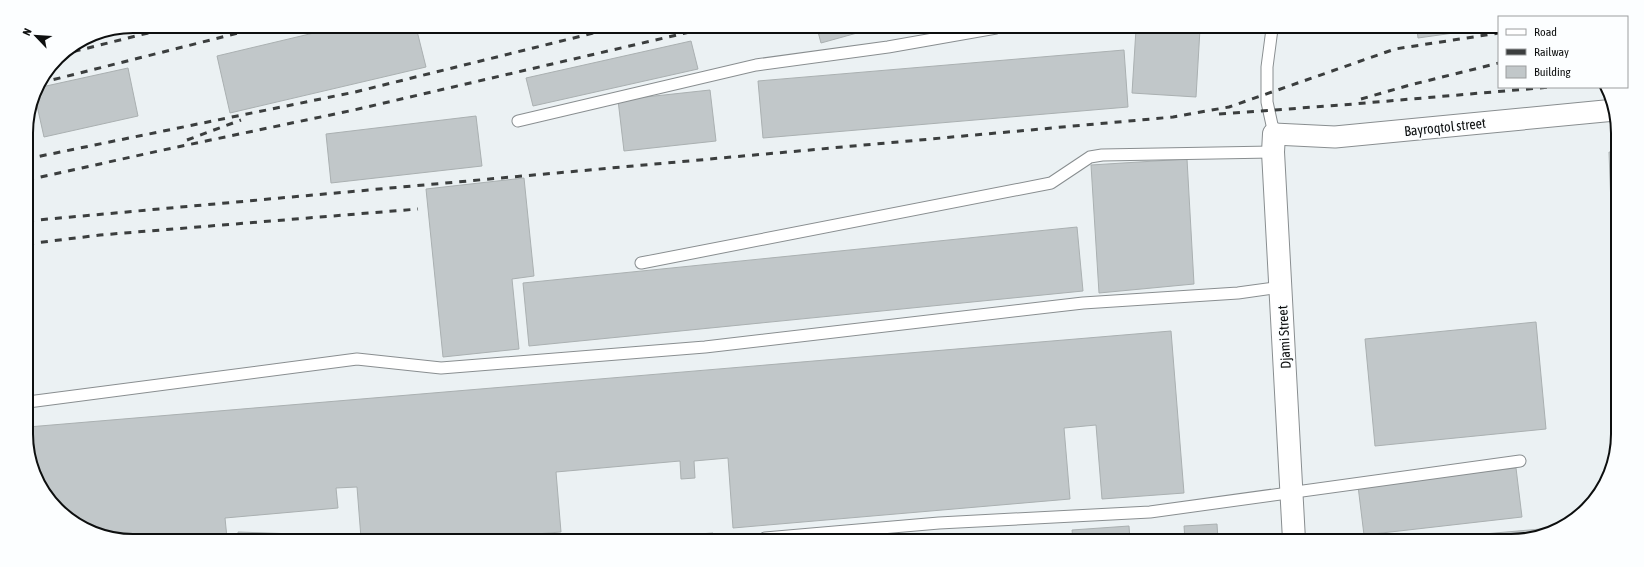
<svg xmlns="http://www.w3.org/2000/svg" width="1644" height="567" viewBox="0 0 1644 567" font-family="'Asap Condensed',sans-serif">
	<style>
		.building { fill: #c1c7c9; stroke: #aab0b1 }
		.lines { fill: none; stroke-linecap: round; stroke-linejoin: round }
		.service-casing { stroke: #898e90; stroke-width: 13 }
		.minor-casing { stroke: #898e90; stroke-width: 23 }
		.tertiary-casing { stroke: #898e90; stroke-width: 24 }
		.service { stroke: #fff; stroke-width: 11 }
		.minor { stroke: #fff; stroke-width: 21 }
		.tertiary { stroke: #fff; stroke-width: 22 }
		.rail { stroke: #3b3e3e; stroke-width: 3; stroke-dasharray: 7 7; stroke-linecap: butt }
		.labels { text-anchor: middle; stroke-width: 4; stroke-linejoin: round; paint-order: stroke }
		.street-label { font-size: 14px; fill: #0d0f0f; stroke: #fcfeff }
		.rim { fill: none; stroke: #0d0f0f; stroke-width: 2 }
	</style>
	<rect width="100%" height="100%" fill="#ebf1f3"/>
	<g class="building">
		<path d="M339 27H416L426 67 230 113 217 56Z"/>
		<path d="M817 28H875L821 43Z"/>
		<path d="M1136 29H1200L1196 97 1132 93Z"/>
		<path d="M1417 29 1475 30 1418 38Z"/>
		<path d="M691 41 698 69 533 106 526 78Z"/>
		<path d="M1124 50 1128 107 763 138 758 81Z"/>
		<path d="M128 68 138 116 44 137 34 92 37 88Z"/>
		<path d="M710 90 716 141 624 151 618 100Z"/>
		<path d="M476 116 482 166 331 183 326 134Z"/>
		<path d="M1609 152H1616V206H1611Z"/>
		<path d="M1187 159 1194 284 1099 293 1091 165Z"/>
		<path d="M524 178 534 276 512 279 519 349 443 357 426 189Z"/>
		<path d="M1077 227 1083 291 529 346 523 283Z"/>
		<path d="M1536 322 1546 429 1375 446 1365 339Z"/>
		<path d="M1171 331 1184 493 1102 499 1096 425 1064 428 1070 499 733 528 728 458 694 461 695 478 681 479 680 461 556 472 561 532 484 538H361L357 487 336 488 338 508 225 518 227 538 105 537 53 505 28 454V427Z"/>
		<path d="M1516 468 1522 517 1364 535 1358 486Z"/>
		<path d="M1217 524 1218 540H1185L1184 526Z"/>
		<path d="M1129 526 1130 540H1073L1072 530Z"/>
		<path d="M1552 528 1518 541H1415V540Z"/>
		<path d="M238 532 353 536V538H238Z"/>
		<path d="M713 533 714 539H625Z"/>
	</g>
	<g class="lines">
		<g class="service-casing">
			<g id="service">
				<path d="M1272 29 1267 67V102L1274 134"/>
				<path d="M518 121 756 65 888 47 996 28"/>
				<path d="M641 263 1051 183 1090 157 1102 155 1273 152"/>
				<path d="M28 402 357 359 441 368 705 347 1083 303 1238 293 1281 287"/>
				<path d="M765 538 939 523 1150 512 1520 461"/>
			</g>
		</g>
		<g class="minor-casing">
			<path id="minor" d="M1274 134 1335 137 1615 110"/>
		</g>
		<g class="tertiary-casing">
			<path id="tertiary" d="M1274 134 1273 152 1294 540"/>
		</g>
		<use href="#service" class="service"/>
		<use href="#minor" class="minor"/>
		<use href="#tertiary" class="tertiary"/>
		<g class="rail">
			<path d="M60 55 176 26"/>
			<path d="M40 83 266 26"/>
			<path d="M1361 99 1410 85 1499 63"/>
			<path d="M1219 114 1342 105 1551 87"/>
			<path d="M187 140 241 120"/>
			<path d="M26 159 355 92 618 27"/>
			<path d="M27 180 163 150 354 110 707 28"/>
			<path d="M27 221 1173 117 1229 107 1395 49 1499 33"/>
			<path d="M27 244 100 235 418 209"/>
		</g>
	</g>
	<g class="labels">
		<g class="street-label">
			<text transform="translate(1445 127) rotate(-6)" y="5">Bayroqtol street</text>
			<text transform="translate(1284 337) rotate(-93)" y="5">Djami Street</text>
		</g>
	</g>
	<path d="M0 0H1644V567H0ZM133 33H1511A100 100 0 0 1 1611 133V434A100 100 0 0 1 1511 534H133A100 100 0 0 1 33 434V133A100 100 0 0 1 133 33Z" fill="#fcfeff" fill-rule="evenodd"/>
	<path class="rim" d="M133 33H1511A100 100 0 0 1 1611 133V434A100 100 0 0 1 1511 534H133A100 100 0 0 1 33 434V133A100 100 0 0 1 133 33Z"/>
	<rect x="1498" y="16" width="130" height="72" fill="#fcfeff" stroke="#9c9e9f"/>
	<rect x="1506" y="29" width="20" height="6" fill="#ffffff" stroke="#9c9e9f"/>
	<text x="1534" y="36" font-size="12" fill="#0d0f0f">Road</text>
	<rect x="1506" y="49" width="20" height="6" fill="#3b3e3e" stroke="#9c9e9f"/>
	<text x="1534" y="56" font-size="12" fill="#0d0f0f">Railway</text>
	<rect x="1506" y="66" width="20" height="12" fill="#c1c7c9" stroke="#9c9e9f"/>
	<text x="1534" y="76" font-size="12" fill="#0d0f0f">Building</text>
	<g transform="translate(36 36) rotate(295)" stroke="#fcfeff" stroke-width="3" paint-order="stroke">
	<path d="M0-3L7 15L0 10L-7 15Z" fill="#0d0f0f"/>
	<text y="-6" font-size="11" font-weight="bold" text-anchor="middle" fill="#0d0f0f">N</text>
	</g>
</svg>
